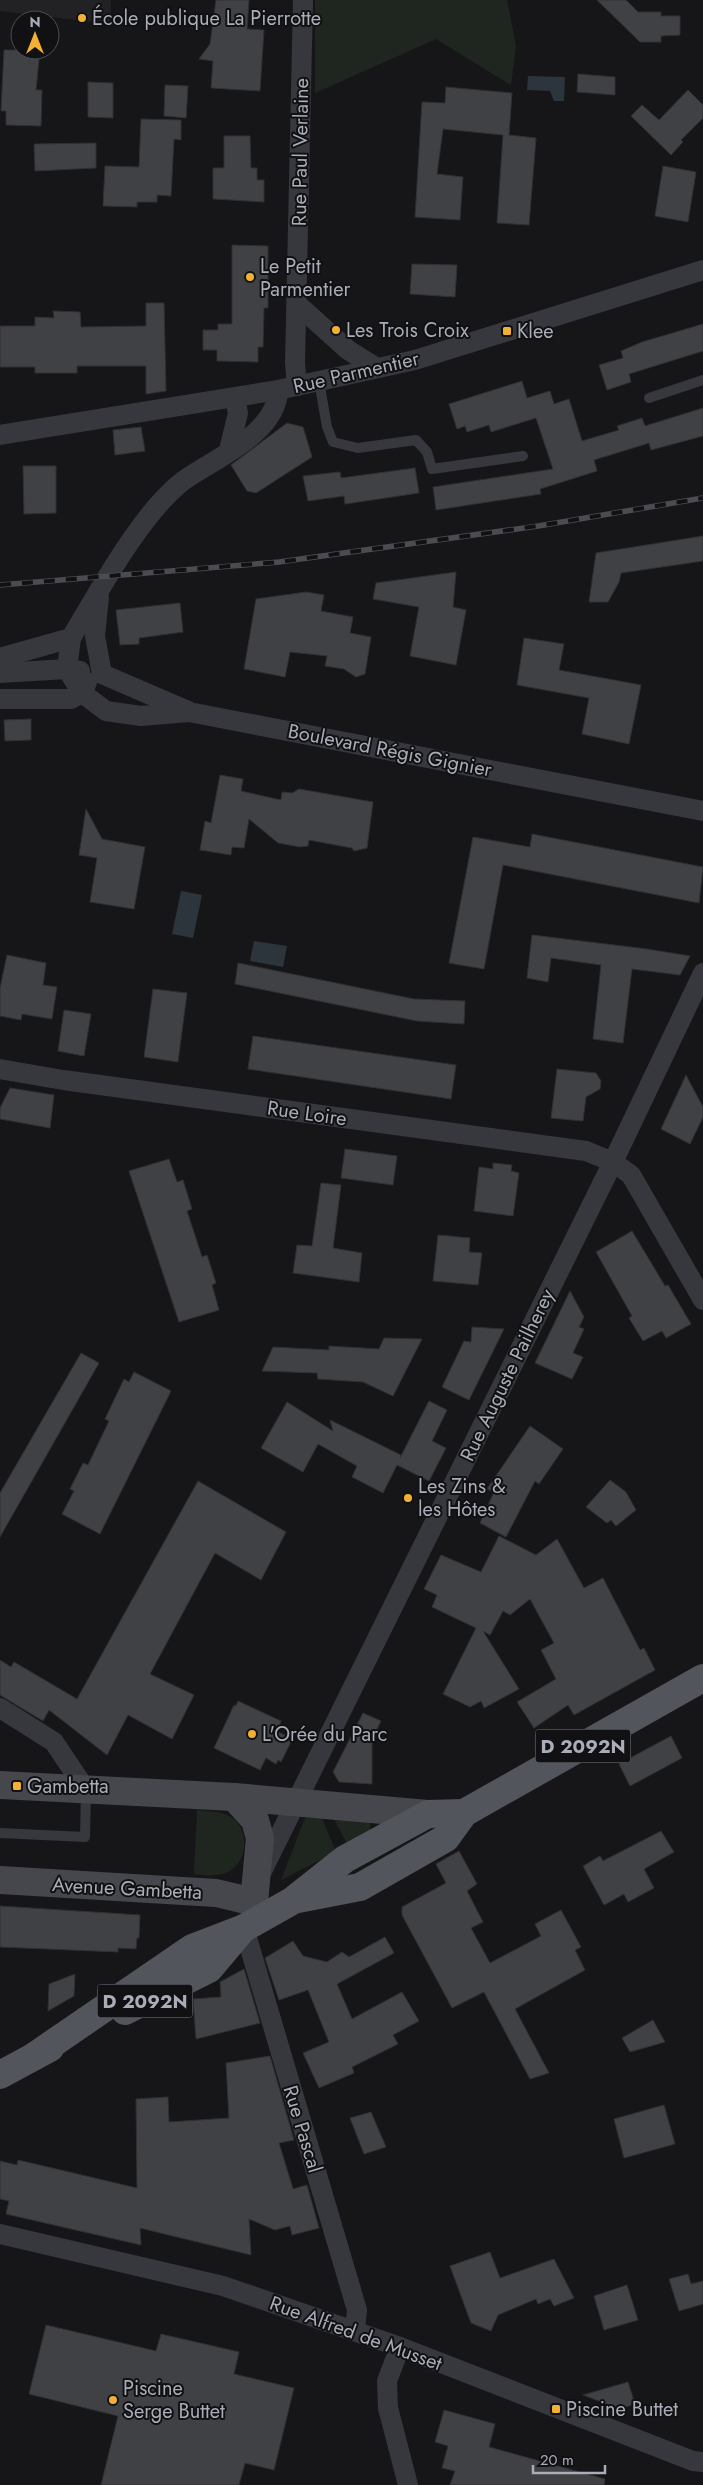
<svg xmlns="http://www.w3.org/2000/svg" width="703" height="2485" viewBox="0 0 703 2485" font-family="Jost,sans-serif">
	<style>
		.built { fill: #222225 }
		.green { fill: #1e261f }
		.water { fill: #2c353c }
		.building { fill: #404145; stroke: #303034 }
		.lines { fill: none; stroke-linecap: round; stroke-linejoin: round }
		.service { stroke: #37383d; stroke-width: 10 }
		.minor { stroke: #37383d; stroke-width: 20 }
		.secondary { stroke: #45474d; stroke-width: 28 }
		.primary { stroke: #53555c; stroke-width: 28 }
		.rail-casing { stroke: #4a4c52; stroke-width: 5.5 }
		.rail { stroke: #111113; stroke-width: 4; stroke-dasharray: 11; stroke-linecap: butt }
		.poi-dot { fill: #f2b134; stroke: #111113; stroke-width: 2 }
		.labels { text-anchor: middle; stroke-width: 4; stroke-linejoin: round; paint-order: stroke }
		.shield { fill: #111113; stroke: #7b7e86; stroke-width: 1 }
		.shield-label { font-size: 19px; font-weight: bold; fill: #a8adb8 }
		.poi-label { font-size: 20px; fill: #a8adb8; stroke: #111113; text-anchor: start }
		.street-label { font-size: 20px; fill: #a8adb8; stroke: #111113 }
	</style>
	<rect width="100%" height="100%" fill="#161618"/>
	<path class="built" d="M0 0H111L110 24 0 11Z"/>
	<g class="green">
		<path d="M315 0H507L516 46 511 85 436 39 315 93Z"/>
		<path d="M197 1810C207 1811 218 1811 227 1815 250 1825 250 1861 228 1872 218 1877 205 1875 194 1874Z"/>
		<path d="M305 1818H322L336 1852 281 1880Z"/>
		<path d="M334 1819 370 1822V1830L347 1844Z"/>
	</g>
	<g class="water">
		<path d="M528 76 565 77 564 101H554L550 91 527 90Z"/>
		<path d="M181 891 202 895 193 938 172 934Z"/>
		<path d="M254 941 287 946 283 967 250 961Z"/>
	</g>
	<g class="building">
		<path d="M216 0H249L247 29 264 30 260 91 211 88 213 61 199 59 210 44Z"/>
		<path d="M597 0H626L638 12H661V16H680V35L661 36V42H640Z"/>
		<path d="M4 50H40L36 90H42L41 126 6 125V111H1Z"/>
		<path d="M578 74 615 77V95L577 92Z"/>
		<path d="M88 82 113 83V118L88 117Z"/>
		<path d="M165 85 188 86 186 118 164 116Z"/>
		<path d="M446 87 512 93 509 135 536 138 529 225 497 223 503 135 443 129 437 174 463 177 460 220 415 217 422 102 445 103Z"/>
		<path d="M688 90 703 105V118L681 140 683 142 671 155 631 116 642 105 659 120Z"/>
		<path d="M141 119 181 120V140L174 139 171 196 157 195V202H137V207L103 206 105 166 139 167Z"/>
		<path d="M224 136H250L251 168H257V180H264V202L213 199V168H224Z"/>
		<path d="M96 143V168L35 171 34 144Z"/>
		<path d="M663 166 696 172 688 222 655 216Z"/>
		<path d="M232 245 268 246V308H264L263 347H258V362L217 361V350H203V330H218V324H232Z"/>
		<path d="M412 264 457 265 455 297 410 294Z"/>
		<path d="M146 303H164L166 391 146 394V366H77V373H35V367H0V326H35V317L54 318 53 311 80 312 81 327 146 326Z"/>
		<path d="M703 324V351L629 374 631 382 607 390 599 365 623 358 621 351 642 342Z"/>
		<path d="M522 381 527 398 550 391 554 404 569 399 582 441 619 430 617 426 642 418 645 426 703 408V436L651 450 649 443 594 460 597 471 540 489 541 494 436 510 433 487 553 469 536 418 491 432 489 425 467 432 465 426 457 429 449 404Z"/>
		<path d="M287 423 303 427 312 457 256 493 247 491 231 465Z"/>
		<path d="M141 427 145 451 115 455 113 430Z"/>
		<path d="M23 466H56V513L24 514Z"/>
		<path d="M415 468 419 493 345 504 344 496 308 501 303 476 340 472 341 478Z"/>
		<path d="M703 536V561L621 573 619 582 608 602H589L596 553Z"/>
		<path d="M456 572 453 607 466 610 456 665 410 656 419 607 373 599 376 583Z"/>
		<path d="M306 592 324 595 321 611 353 617 350 633 371 637 365 674 356 677 344 669 325 666 327 656 290 652 285 677 244 669 256 599Z"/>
		<path d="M180 603 183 632 139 638V644L120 645 116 610Z"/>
		<path d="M524 638 564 644 559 670 641 685 629 744 582 734 589 698 517 685Z"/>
		<path d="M31 719V740L5 741 4 720Z"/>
		<path d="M220 775 243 779 241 791 281 800 282 792 292 793 299 789 373 802 367 848 354 851 352 848 309 840 308 846 300 847 278 843 249 819 244 848 232 847 231 855 200 850 205 821 211 823Z"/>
		<path d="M86 809 102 839 145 847 134 909 90 902 97 858 79 855Z"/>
		<path d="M532 834 703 867 699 903 503 865 484 969 449 963 473 837 530 847Z"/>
		<path d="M532 935 647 949 690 956 680 975 632 969 623 1043 593 1039 601 965 551 958 548 982 527 978Z"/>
		<path d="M7 955 46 963 43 985 57 987 52 1019 22 1014 21 1020 0 1016V988Z"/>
		<path d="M238 963 414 999 465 1001 464 1024 417 1021 235 984Z"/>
		<path d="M153 989 187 993 178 1062 144 1057Z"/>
		<path d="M64 1010 91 1014 84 1056 58 1051Z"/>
		<path d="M253 1036 456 1065 451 1099 248 1069Z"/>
		<path d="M557 1069 596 1073 601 1081 600 1089 586 1097 583 1121 551 1118Z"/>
		<path d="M686 1075 703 1107V1117L690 1144 661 1129Z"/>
		<path d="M10 1088 54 1095 50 1128 0 1119V1108Z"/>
		<path d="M345 1149 397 1156 393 1185 341 1178Z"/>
		<path d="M169 1159 177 1182 183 1180 192 1209 187 1211 202 1257 207 1255 216 1283 212 1285 219 1310 179 1322 129 1171Z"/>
		<path d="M493 1163 512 1165 511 1171 519 1173 513 1216 474 1211 479 1167 493 1169Z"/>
		<path d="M321 1183 341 1185 333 1248 362 1253 359 1282 293 1273 297 1245 312 1246Z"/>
		<path d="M632 1231 665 1286 668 1285 691 1324 666 1338 662 1331 643 1341 629 1318 632 1316 596 1252Z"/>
		<path d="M438 1235 470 1238 469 1252 482 1253 478 1285 433 1281Z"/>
		<path d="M570 1291 584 1317 579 1327 584 1329 573 1353 583 1357 572 1379 535 1363Z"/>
		<path d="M472 1327 504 1329 469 1400 442 1387 464 1341 471 1342Z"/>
		<path d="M384 1338 422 1339 393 1396 363 1382 318 1379 317 1373 262 1371 273 1347 329 1350V1346L379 1349Z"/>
		<path d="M81 1353 99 1363 0 1537V1493Z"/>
		<path d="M134 1372 171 1391 100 1534 62 1514 74 1491 70 1489 83 1463 88 1465 109 1421 105 1419 124 1379 129 1382Z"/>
		<path d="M429 1401 447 1410 432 1441 446 1448 429 1481 397 1465 383 1493 352 1477 357 1466 318 1444 303 1472 261 1448 287 1402 333 1431 330 1420 401 1455 400 1458Z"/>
		<path d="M530 1426 563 1449 539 1484 535 1481 506 1537 480 1523 494 1492 487 1489Z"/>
		<path d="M610 1480 626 1492 636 1510 616 1526 611 1520 607 1523 586 1507Z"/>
		<path d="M198 1481 286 1532 261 1580 215 1553 150 1674 194 1695 172 1739 128 1715 107 1755 49 1710 43 1721 0 1695V1660L11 1667 14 1662 77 1699Z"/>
		<path d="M499 1536 536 1555 557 1539 584 1588 603 1578 640 1650 644 1648 655 1670 574 1715 568 1705 534 1728 517 1702 556 1679 541 1650 554 1643 530 1599 510 1615 503 1611 490 1635 483 1631 519 1689 484 1708 481 1701 470 1707 443 1694 476 1628 432 1607 437 1595 424 1589 441 1555 481 1572Z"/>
		<path d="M238 1701 281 1721 278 1732 289 1737 288 1740 291 1742 281 1762 278 1760 276 1764 266 1758 260 1770 214 1748 234 1705 236 1706Z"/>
		<path d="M363 1713 381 1721 372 1739V1784L339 1782 333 1772Z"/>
		<path d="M671 1736 682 1758 630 1786 619 1764Z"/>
		<path d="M661 1831 674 1852 644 1869 654 1888 628 1902 624 1894 604 1905 583 1866 600 1856 603 1861Z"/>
		<path d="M459 1851 477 1884 467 1891 483 1922 471 1928 490 1963 541 1936 535 1924 561 1910 581 1947 575 1950 585 1970 515 2009 549 2073 530 2079 484 1992 452 2008 402 1915V1907L446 1883 436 1864Z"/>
		<path d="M0 1906 140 1915 139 1938H137L136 1949 118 1948V1952L0 1947Z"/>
		<path d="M385 1937 394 1953 337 1984 352 2019 402 1992 419 2021 393 2035 398 2044 352 2067 354 2073 319 2088 303 2053 329 2042 308 1990 279 2000 265 1958 293 1941 303 1956 327 1962 342 1952 349 1957Z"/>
		<path d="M244 1969 260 2023 196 2039 193 1999 221 1997 220 1982Z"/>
		<path d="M75 1974 74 1996 48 2011 49 1984Z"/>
		<path d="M653 2020 665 2042 630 2052 622 2038Z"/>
		<path d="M270 2056 294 2140 279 2143 293 2189 307 2185 319 2228 292 2235 290 2226 275 2230 249 2219 251 2255 140 2228 141 2245 6 2214 9 2201 0 2199V2161L17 2165 18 2160 137 2188 136 2099 168 2097 169 2122 229 2118 226 2063Z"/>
		<path d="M664 2105 675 2144 624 2158 614 2119Z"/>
		<path d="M371 2112 386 2147 364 2154 350 2118Z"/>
		<path d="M490 2252 500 2278 554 2259 574 2298 554 2306 550 2299 538 2304 536 2299 498 2315 491 2331 471 2323 450 2266Z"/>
		<path d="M688 2274 691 2284 703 2281V2304L679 2311 669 2279Z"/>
		<path d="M627 2285 638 2320 604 2330 594 2296Z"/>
		<path d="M46 2325 156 2351 161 2334 239 2352 234 2374 294 2388 274 2470 245 2463 239 2485H101L118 2416 29 2394Z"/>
		<path d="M628 2382 635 2404 620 2409 583 2395Z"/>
		<path d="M444 2410 495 2424 489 2447 605 2479 604 2485H450L455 2471 442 2468 448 2446 435 2442Z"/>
	</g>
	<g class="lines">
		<g class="service">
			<path d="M319 381 327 427 333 442 358 448 416 440 427 452 432 469 523 456"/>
			<path d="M649 398 703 380"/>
			<path d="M0 1833 85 1837 86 1791"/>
		</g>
		<g class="minor">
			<path d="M297 304 348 350 377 368"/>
			<path d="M297 386 295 363 303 0"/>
			<path d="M0 435 278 390 415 360 703 270"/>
			<path d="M229 450 238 413 235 398"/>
			<path d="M99 597 95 636 102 674 188 711"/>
			<path d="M71 638 67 669 82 693 106 711 141 716 189 712 703 811"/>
			<path d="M0 658 71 638C98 593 141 513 183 481 215 458 277 434 278 390"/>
			<path d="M0 673 67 669 80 671"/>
			<path d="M0 699H71L82 693 87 682"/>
			<path d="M0 1069 63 1080 586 1151 613 1162 631 1175 703 1300"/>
			<path d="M0 1708 54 1742 86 1790"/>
			<path d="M262 1871 613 1162 703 973"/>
			<path d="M244 1928 357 2310 355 2330"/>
			<path d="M0 2234 223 2286 400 2347 693 2461 703 2462"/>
			<path d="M400 2347 387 2381 388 2408 408 2485"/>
		</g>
		<g class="secondary">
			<path d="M0 1785 234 1797 428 1814"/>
			<path d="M234 1797 255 1820 260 1838 254 1902"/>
			<path d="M0 1880 216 1893 254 1902 263 1917"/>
		</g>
		<g class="primary">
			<path d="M298 1899 360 1887 446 1838 464 1813 703 1678"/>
			<path d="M125 2011 209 1969 241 1931"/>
			<path d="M33 2057 192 1948 244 1928 292 1901 345 1859 428 1814 464 1813"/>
			<path d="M0 2075 50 2048"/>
		</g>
		<g class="rail-casing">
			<path id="rail" d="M0 585 279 562 538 526 703 498"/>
		</g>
		<use href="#rail" class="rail"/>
	</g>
	<g class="poi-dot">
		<circle cx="82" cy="18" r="5"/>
		<circle cx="250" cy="277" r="5"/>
		<circle cx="336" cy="330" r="5"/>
		<rect x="502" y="326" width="10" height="10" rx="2.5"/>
		<circle cx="408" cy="1498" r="5"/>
		<circle cx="252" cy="1734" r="5"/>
		<rect x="12" y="1781" width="10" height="10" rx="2.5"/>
		<circle cx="113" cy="2400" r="5"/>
		<rect x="551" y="2404" width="10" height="10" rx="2.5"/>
	</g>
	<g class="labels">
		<g class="shield">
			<rect x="535.5" y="1729.5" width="95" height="33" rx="4"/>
			<rect x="97.5" y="1984.5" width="95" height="33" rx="4"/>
		</g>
		<g class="shield-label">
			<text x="583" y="1753">D 2092N</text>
			<text x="145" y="2008">D 2092N</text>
		</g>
		<g class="poi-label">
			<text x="92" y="25">École publique La Pierrotte</text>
			<text x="260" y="273">Le Petit<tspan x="260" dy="23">Parmentier</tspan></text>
			<text x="346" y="337">Les Trois Croix</text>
			<text x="517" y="338">Klee</text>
			<text x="418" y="1493">Les Zins &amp;<tspan x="418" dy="23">les Hôtes</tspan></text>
			<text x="262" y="1741">L'Orée du Parc</text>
			<text x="27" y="1793">Gambetta</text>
			<text x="123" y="2395">Piscine<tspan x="123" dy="23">Serge Buttet</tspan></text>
			<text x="566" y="2416">Piscine Buttet</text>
		</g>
		<g class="street-label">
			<text transform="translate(300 152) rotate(-89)" y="7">Rue Paul Verlaine</text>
			<text transform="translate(356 372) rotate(-13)" y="7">Rue Parmentier</text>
			<text transform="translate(390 750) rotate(11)" y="7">Boulevard Régis Gignier</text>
			<text transform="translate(307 1113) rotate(8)" y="7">Rue Loire</text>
			<text transform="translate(507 1375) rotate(-64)" y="7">Rue Auguste Pailherey</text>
			<text transform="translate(127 1888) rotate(3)" y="7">Avenue Gambetta</text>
			<text transform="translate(303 2129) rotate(73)" y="7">Rue Pascal</text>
			<text transform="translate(356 2333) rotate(20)" y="7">Rue Alfred de Musset</text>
		</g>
	</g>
	<g transform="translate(35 35)"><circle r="24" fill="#111113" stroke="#4d4f55"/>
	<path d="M0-4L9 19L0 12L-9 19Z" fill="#f2b134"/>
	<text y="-8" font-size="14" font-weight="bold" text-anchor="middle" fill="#a8adb8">N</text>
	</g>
	<path d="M533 2465v8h72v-8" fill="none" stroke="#a8adb8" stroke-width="2.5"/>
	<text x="540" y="2465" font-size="15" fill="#a8adb8" stroke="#111113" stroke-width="4" paint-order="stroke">20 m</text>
</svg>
